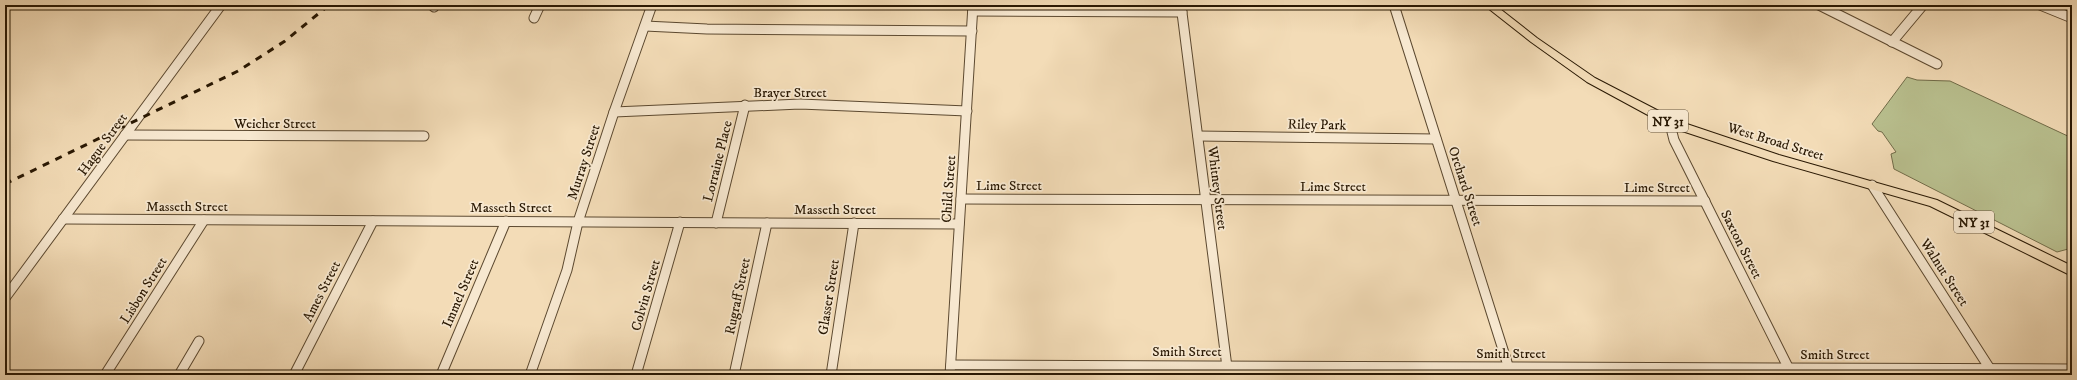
<svg xmlns="http://www.w3.org/2000/svg" width="2077" height="380" viewBox="0 0 2077 380" font-family="'IM FELL DW Pica',serif">
	<style>
		.green { fill: #b9c08f; stroke: #716c49 }
		.lines { fill: none; stroke-linecap: round; stroke-linejoin: round }
		.minor-casing { stroke: #5c4930; stroke-width: 11 }
		.major-casing { stroke: #291803; stroke-width: 2 }
		.minor { stroke: #f7e8d0; stroke-width: 9 }
		.major { fill: #f3dcb7; fill-rule: evenodd }
		.rail { stroke: #291803; stroke-width: 3; stroke-dasharray: 7 7; stroke-linecap: butt }
		.labels { text-anchor: middle; stroke-width: 3.5; stroke-linejoin: round; paint-order: stroke }
		.shield { fill: #f7e8d0; stroke: #675640; stroke-width: 1 }
		.shield-label { font-size: 13px; font-weight: bold; fill: #291803 }
		.street-label { font-size: 14px; fill: #291803; stroke: #f7e8d0 }
	</style>
	<rect width="100%" height="100%" fill="#f3dcb7"/>
	<filter id="stains"><feTurbulence type="fractalNoise" baseFrequency=".005" numOctaves="4"/><feColorMatrix values="0 0 0 0 .2 0 0 0 0 .09 0 0 0 0 .02 0 0 0 .5 -.17"/></filter>
	<radialGradient id="worn" r=".72"><stop offset=".6" stop-color="#630" stop-opacity="0"/><stop offset="1" stop-color="#630" stop-opacity=".3"/></radialGradient>
	<path class="green" d="M1907 77 1917 80 1950 81 2072 138V248L2057 252 1894 169 1891 154 1896 152 1882 132 1878 131 1872 124Z"/>
	<g class="lines">
		<g class="minor-casing">
			<g id="minor">
				<path d="M1181 5 1228 375"/>
				<path d="M1394 5 1511 375"/>
				<path d="M1819 5 1937 64"/>
				<path d="M2040 5 2072 18"/>
				<path d="M434 7 435 5"/>
				<path d="M973 11 1182 12"/>
				<path d="M534 18 540 5"/>
				<path d="M645 26 707 29 972 31"/>
				<path d="M1892 42 1923 5"/>
				<path d="M614 112 800 104 967 111"/>
				<path d="M1674 124 1672 132 1674 140 1792 375"/>
				<path d="M125 135 424 136"/>
				<path d="M1198 136 1436 139"/>
				<path d="M1872 185 1992 372"/>
				<path d="M961 199 1705 201"/>
				<path d="M63 219 959 224"/>
				<path d="M716 223 745 105"/>
				<path d="M5 298 221 5"/>
				<path d="M951 365 2072 369"/>
				<path d="M105 375 204 220"/>
				<path d="M179 375 199 341"/>
				<path d="M294 375 373 221"/>
				<path d="M441 375 506 221"/>
				<path d="M530 375 567 270 578 222 614 112 652 5"/>
				<path d="M636 375 680 222"/>
				<path d="M734 375 767 223"/>
				<path d="M831 375 854 223"/>
				<path d="M950 375 973 5"/>
			</g>
		</g>
		<g class="major-casing">
			<path id="major" d="M1484 5H1495L1537 38 1595 78 1678 121 1779 155 1937 200 2072 266V276L1930 206 1773 161 1670 127 1587 82 1531 42Z"/>
		</g>
		<use href="#minor" class="minor"/>
		<use href="#major" class="major"/>
		<path class="rail" d="M5 184 238 71 285 41 329 5"/>
	</g>
	<g class="labels">
		<g class="shield">
			<rect x="1648" y="110" width="40" height="22" rx="3"/>
			<rect x="1954" y="211" width="40" height="22" rx="3"/>
		</g>
		<g class="shield-label">
			<text x="1668" y="126">NY 31</text>
			<text x="1974" y="227">NY 31</text>
		</g>
		<g class="street-label">
			<text x="790" y="97">Brayer Street</text>
			<text x="275" y="128">Weicher Street</text>
			<text transform="translate(1317 124) rotate(1)" y="5">Riley Park</text>
			<text transform="translate(1776 141) rotate(17)" y="5">West Broad Street</text>
			<text transform="translate(102 144) rotate(-54)" y="5">Hague Street</text>
			<text transform="translate(717 161) rotate(-76)" y="5">Lorraine Place</text>
			<text transform="translate(583 162) rotate(-72)" y="5">Murray Street</text>
			<text x="1009" y="190">Lime Street</text>
			<text x="1333" y="191">Lime Street</text>
			<text transform="translate(1466 186) rotate(72)" y="5">Orchard Street</text>
			<text x="1657" y="192">Lime Street</text>
			<text transform="translate(1218 188) rotate(83)" y="5">Whitney Street</text>
			<text transform="translate(948 189) rotate(-86)" y="5">Child Street</text>
			<text x="187" y="211">Masseth Street</text>
			<text x="511" y="212">Masseth Street</text>
			<text x="835" y="214">Masseth Street</text>
			<text transform="translate(1742 244) rotate(63)" y="5">Saxton Street</text>
			<text transform="translate(1945 272) rotate(57)" y="5">Walnut Street</text>
			<text transform="translate(143 290) rotate(-58)" y="5">Lisbon Street</text>
			<text transform="translate(321 291) rotate(-63)" y="5">Ames Street</text>
			<text transform="translate(460 293) rotate(-67)" y="5">Immel Street</text>
			<text transform="translate(645 295) rotate(-74)" y="5">Colvin Street</text>
			<text transform="translate(737 296) rotate(-78)" y="5">Rugraff Street</text>
			<text transform="translate(828 297) rotate(-81)" y="5">Glasser Street</text>
			<text x="1187" y="356">Smith Street</text>
			<text x="1511" y="358">Smith Street</text>
			<text x="1835" y="359">Smith Street</text>
		</g>
	</g>
	<rect width="2077" height="380" fill="none" stroke="#f3dcb7" stroke-width="20"/>
	<rect x="6" y="6" width="2065" height="368" fill="none" stroke="#291803" stroke-width="2"/>
	<rect x="10" y="10" width="2057" height="360" fill="none" stroke="#291803"/>
	<rect width="100%" height="100%" filter="url(#stains)"/>
	<rect width="100%" height="100%" fill="url(#worn)"/>
</svg>
